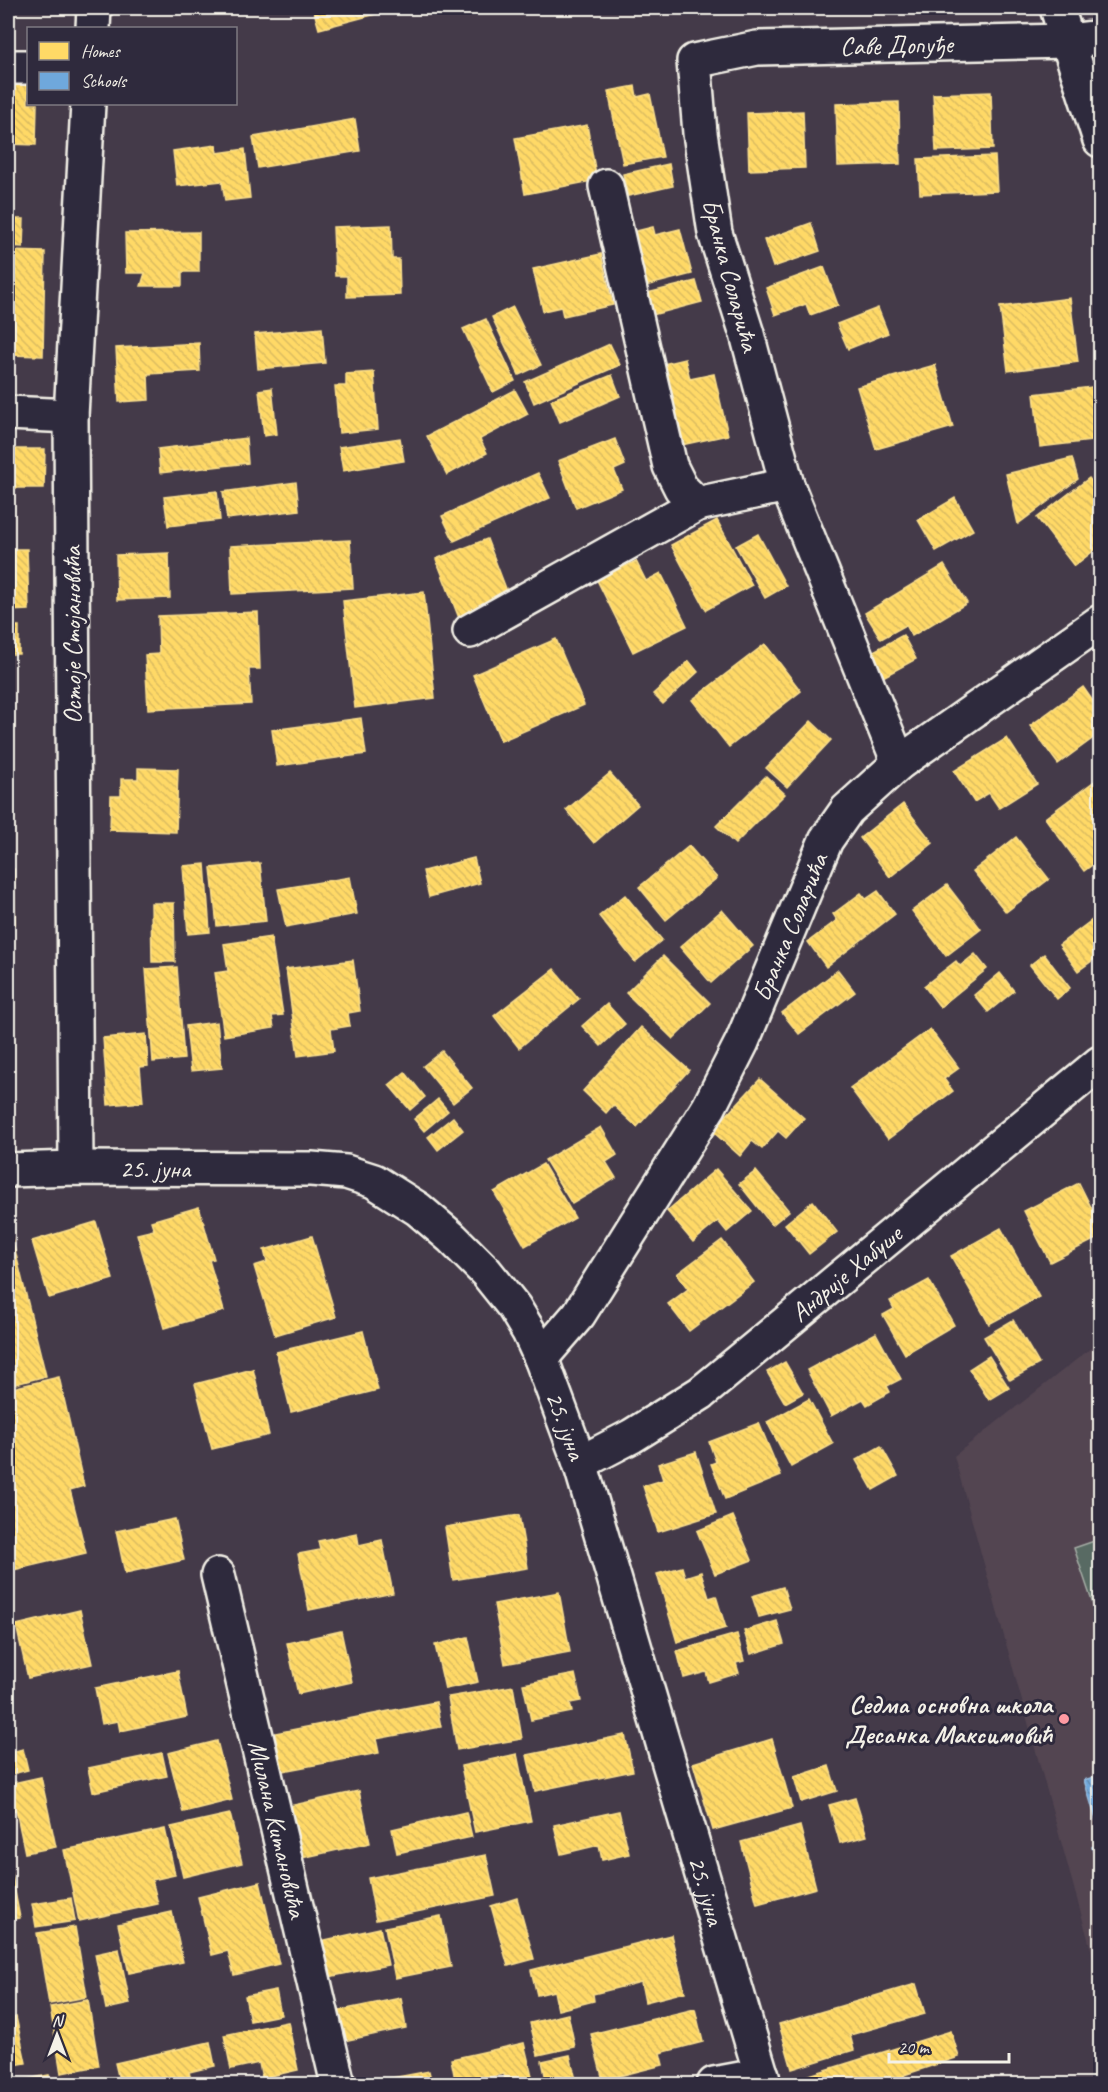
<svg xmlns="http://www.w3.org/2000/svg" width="1108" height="2092" viewBox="0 0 1108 2092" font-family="Caveat,sans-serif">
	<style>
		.built { fill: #534551 }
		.green { fill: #596b64; stroke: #a6aea6; stroke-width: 1.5 }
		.homes { fill: url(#homes-back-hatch); stroke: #fce08d; stroke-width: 1.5 }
		.schools { fill: url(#schools-back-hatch); stroke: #97bee0; stroke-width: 1.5 }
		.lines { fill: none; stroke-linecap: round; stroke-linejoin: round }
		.minor-casing { stroke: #f4f1e8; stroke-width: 38 }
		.tertiary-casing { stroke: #f4f1e8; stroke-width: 38 }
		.minor { stroke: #2f2a3d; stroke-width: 33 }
		.tertiary { stroke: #2f2a3d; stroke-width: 33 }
		.poi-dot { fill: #ff9aa2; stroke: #2f2a3d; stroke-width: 2 }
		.labels { text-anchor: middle; stroke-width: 6; stroke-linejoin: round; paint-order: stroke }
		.street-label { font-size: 26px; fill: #f4f1e8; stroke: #2f2a3d }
		.poi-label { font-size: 26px; font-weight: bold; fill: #f4f1e8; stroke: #2f2a3d; text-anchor: end }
	</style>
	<defs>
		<pattern id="homes-back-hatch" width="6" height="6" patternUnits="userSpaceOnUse" patternTransform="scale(1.5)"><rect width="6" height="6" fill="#ffd966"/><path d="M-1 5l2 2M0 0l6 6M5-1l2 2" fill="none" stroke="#dbbc60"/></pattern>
		<pattern id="schools-back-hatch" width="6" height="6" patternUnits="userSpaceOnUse" patternTransform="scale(1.5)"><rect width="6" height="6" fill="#6fa8dc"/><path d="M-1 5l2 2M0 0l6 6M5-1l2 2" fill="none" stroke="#648baf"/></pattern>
	</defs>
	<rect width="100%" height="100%" fill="#443a49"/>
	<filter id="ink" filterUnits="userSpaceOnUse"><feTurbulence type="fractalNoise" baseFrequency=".0167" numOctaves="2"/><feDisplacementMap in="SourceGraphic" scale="12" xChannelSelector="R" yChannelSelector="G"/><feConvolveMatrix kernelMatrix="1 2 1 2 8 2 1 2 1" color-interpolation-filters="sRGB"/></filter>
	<g filter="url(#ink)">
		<path class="built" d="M1100 1341V1982L954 1456Z"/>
		<path class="green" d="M1100 1539V1625L1074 1548Z"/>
		<g class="homes">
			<path d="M313 8H379L380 13 319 29Z"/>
			<path d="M8 80H28V104H37L36 145 8 144Z"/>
			<path d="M635 86 637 97 650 94 663 157 623 164 608 91Z"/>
			<path d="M991 92 993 149 936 151 933 94Z"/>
			<path d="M899 102 900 164 838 166 836 104Z"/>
			<path d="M803 111 805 168 749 170 747 113Z"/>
			<path d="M355 119 360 151 258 168 253 137Z"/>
			<path d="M587 125 597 180 525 194 515 138Z"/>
			<path d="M216 145 217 153 245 149 250 198 225 201 222 181 177 186 173 151Z"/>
			<path d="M995 156 997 191 920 194 918 159Z"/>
			<path d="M669 164 673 186 628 196 623 174Z"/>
			<path d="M8 219H24L23 247 8 246Z"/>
			<path d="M811 223 820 251 773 267 764 240Z"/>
			<path d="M391 225 392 259H399L400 295 347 297V276H335L333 227Z"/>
			<path d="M653 227 655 235 680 229 692 274 641 287 628 233Z"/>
			<path d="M199 232V272H182V286H141L145 273H126L125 233Z"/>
			<path d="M8 251 45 252 43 356 8 355Z"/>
			<path d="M601 254 613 305 563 316 561 307 543 311 533 269Z"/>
			<path d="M824 267 838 305 810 315 806 304 775 315 766 288Z"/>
			<path d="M696 281 702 302 648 316 643 294Z"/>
			<path d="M1070 298 1078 362 1008 371 1000 307Z"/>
			<path d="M513 307 541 365 519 375 492 317Z"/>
			<path d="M878 308 888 333 848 349 837 324Z"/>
			<path d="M486 319 515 381 493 392 463 329Z"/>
			<path d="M322 328 325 363 258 369 255 334Z"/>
			<path d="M199 343 200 371 148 374 149 400 119 402 116 348Z"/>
			<path d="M610 344 620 365 534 403 525 382Z"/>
			<path d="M685 359 690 379 714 374 728 435 681 445 663 364Z"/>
			<path d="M935 365 953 427 876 449 857 387Z"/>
			<path d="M374 372 378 429 339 433 335 386H346V374Z"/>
			<path d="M612 375 620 396 560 422 551 400Z"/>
			<path d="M1100 386V440L1040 447 1034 394Z"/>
			<path d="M272 388 277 434 264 436 259 390Z"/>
			<path d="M515 390 528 414 480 439 487 453 447 475 427 436Z"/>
			<path d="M246 438 248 463 160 473 158 449Z"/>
			<path d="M400 438 404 461 343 471 339 447Z"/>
			<path d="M615 439 625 465 614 470 622 489 576 508 558 461Z"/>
			<path d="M8 449H45L44 488H8Z"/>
			<path d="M1072 458 1078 479 1018 524 1006 474Z"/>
			<path d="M538 473 550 498 454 541 442 516Z"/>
			<path d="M1089 478 1100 492V546L1074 566 1037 518Z"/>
			<path d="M296 482 299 510 227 519 223 492Z"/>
			<path d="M217 491 220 520 168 526 164 497Z"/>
			<path d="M955 498 973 530 936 551 918 520Z"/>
			<path d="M717 520 752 585 706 610 671 545Z"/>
			<path d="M758 534 786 586 765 598 736 546Z"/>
			<path d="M487 539 510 599 459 618 436 559Z"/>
			<path d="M350 540 353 588 232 594 230 546Z"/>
			<path d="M8 549H27L29 610 8 611Z"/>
			<path d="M169 553 170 598 117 600 116 555Z"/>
			<path d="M636 561 646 581 661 573 687 626 633 652 597 580Z"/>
			<path d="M944 565 967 603 912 636 906 625 881 639 865 613Z"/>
			<path d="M424 592 435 698 355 708 343 601Z"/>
			<path d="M258 612 260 669H249L251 704 148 709 145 655 159 654 158 616Z"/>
			<rect x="8" y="626" width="11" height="28"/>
			<path d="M903 635 916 659 883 677 870 653Z"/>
			<path d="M556 639 584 705 501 741 473 675Z"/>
			<path d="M765 644 801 691 729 747 692 700Z"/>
			<path d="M689 661 698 672 663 704 653 694Z"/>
			<path d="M1083 687 1100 711V733L1058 764 1030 726Z"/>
			<path d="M361 718 366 754 277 766 272 730Z"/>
			<path d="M811 721 831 740 787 787 766 768Z"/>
			<path d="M1007 738 1037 784 999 808 989 793 974 802 954 771Z"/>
			<path d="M138 768 178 769 176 832 110 830 111 796H121V779H138Z"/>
			<path d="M610 773 638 805 594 843 566 810Z"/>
			<path d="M766 776 785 794 735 844 716 826Z"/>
			<path d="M1100 777V859L1084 871 1045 818Z"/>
			<path d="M903 804 933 843 890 877 860 838Z"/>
			<path d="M1016 837 1049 879 1006 912 973 871Z"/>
			<path d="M689 846 717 878 666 920 639 887Z"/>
			<path d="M474 858 480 883 429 897 423 871Z"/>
			<path d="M260 863 266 921 217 926 211 868Z"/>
			<path d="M205 864 210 932 188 934 183 866Z"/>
			<path d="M8 869H14L15 924H8Z"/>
			<path d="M350 877 357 914 286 927 278 889Z"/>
			<path d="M947 885 981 929 946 956 912 911Z"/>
			<path d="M878 891 895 914 826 967 808 942 837 920 833 914 861 893 866 899Z"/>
			<path d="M625 895 662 940 635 962 599 916Z"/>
			<path d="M151 903H174L175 962H152Z"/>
			<path d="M722 910 753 946 711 983 680 947Z"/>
			<path d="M1100 914V955L1078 971 1059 945Z"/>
			<path d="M271 937 283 1015 272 1016 274 1028 224 1036 215 973 228 971 224 944Z"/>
			<path d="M975 954 987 969 940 1007 924 986 956 961 960 966Z"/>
			<path d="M1044 954 1070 988 1057 999 1030 965Z"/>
			<path d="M663 956 710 1003 673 1039 626 993Z"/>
			<path d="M353 960 360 1011 348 1013 350 1026 331 1029 334 1051 298 1056 286 969Z"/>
			<path d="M177 967 184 1059 153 1062 146 969Z"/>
			<path d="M554 969 579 999 519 1048 494 1016Z"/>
			<path d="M838 970 855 992 799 1034 782 1013Z"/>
			<path d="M1000 973 1014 991 988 1012 974 995Z"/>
			<path d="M607 1004 625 1024 601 1046 582 1026Z"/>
			<path d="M217 1022 222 1068 191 1071 186 1026Z"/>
			<path d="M641 1027 689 1070 637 1127 613 1105 606 1113 583 1091Z"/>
			<path d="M930 1029 959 1068 944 1079 953 1091 888 1139 850 1088Z"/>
			<path d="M146 1034 148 1066 140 1067 143 1102 108 1105 103 1038Z"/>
			<path d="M442 1051 472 1088 453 1103 423 1066Z"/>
			<path d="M405 1072 425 1097 410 1110 389 1085Z"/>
			<path d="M760 1079 804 1118 786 1138 778 1131 762 1149 752 1141 740 1156 712 1131Z"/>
			<path d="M438 1099 448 1111 424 1131 414 1119Z"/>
			<path d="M453 1117 463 1130 438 1150 428 1137Z"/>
			<path d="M601 1127 617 1155 606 1162 616 1178 572 1204 545 1160Z"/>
			<path d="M543 1164 575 1218 525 1246 494 1192Z"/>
			<path d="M716 1169 752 1211 727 1232 718 1221 693 1242 667 1211Z"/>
			<path d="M756 1171 789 1211 772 1225 739 1184Z"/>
			<path d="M1079 1183 1100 1225V1237L1050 1262 1024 1211Z"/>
			<path d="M813 1201 837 1232 809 1254 785 1224Z"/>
			<path d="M199 1207 214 1259 209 1260 224 1311 164 1328 137 1234 154 1230 151 1221Z"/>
			<path d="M8 1222 46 1376 8 1386Z"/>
			<path d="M96 1222 113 1279 49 1298 32 1241Z"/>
			<path d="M1001 1228 1039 1297 989 1324 951 1256Z"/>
			<path d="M312 1236 336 1317 275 1335 254 1266 267 1262 264 1250Z"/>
			<path d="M722 1240 754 1282 689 1331 668 1304 688 1289 677 1274Z"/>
			<path d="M929 1280 954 1325 905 1354 883 1315 894 1309 890 1301Z"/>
			<path d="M1013 1320 1039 1364 1010 1380 984 1337Z"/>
			<path d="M363 1331 378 1390 291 1412 276 1352Z"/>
			<path d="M876 1333 901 1379 887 1386 890 1392 867 1405 863 1399 831 1416 807 1370Z"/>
			<path d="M989 1356 1009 1388 989 1400 969 1369Z"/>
			<path d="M785 1362 803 1393 785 1403 767 1372Z"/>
			<path d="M253 1369 269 1435 212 1449 195 1384Z"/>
			<path d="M59 1377 84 1486 70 1490 86 1553 13 1570 8 1548V1389Z"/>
			<path d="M809 1399 833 1444 791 1467 767 1422Z"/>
			<path d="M759 1423 781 1476 725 1499 711 1464 716 1462 709 1442Z"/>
			<path d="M881 1446 898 1476 873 1490 856 1460Z"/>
			<path d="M696 1452 716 1514 658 1532 643 1486 663 1480 658 1464Z"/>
			<path d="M519 1515 528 1568 453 1580 445 1527Z"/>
			<path d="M733 1516 752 1560 715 1574 697 1531Z"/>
			<path d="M175 1519 184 1560 125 1573 116 1531Z"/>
			<path d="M357 1533 359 1545 382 1540 393 1593 309 1610 298 1554 320 1550 318 1541Z"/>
			<path d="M682 1567 685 1577 701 1572 709 1598 716 1596 726 1628 677 1642 657 1574Z"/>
			<path d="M783 1587 790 1609 759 1617 752 1596Z"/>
			<path d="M559 1592 570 1652 505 1664 494 1604Z"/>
			<path d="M80 1610 92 1664 28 1678 16 1625Z"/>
			<path d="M777 1621 784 1644 751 1654 744 1631Z"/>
			<path d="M341 1631 352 1682 298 1694 287 1643Z"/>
			<path d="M737 1634 744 1661 736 1663 739 1673 709 1682 706 1672 684 1678 677 1651Z"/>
			<path d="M468 1637 478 1682 445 1689 435 1645Z"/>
			<path d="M178 1671 187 1717 120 1731 118 1721 102 1724 95 1688Z"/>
			<path d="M575 1674 581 1701 570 1703 572 1712 531 1720 523 1684Z"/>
			<path d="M513 1686 522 1739 457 1750 448 1697Z"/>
			<path d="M436 1702 441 1727 376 1739 379 1753 283 1771 275 1733Z"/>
			<path d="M625 1735 633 1771 535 1791 527 1755Z"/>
			<path d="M772 1739 792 1808 713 1830 693 1763Z"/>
			<path d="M217 1741 232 1800 183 1812 168 1753Z"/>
			<path d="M23 1749 28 1770 8 1775V1753Z"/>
			<path d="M162 1753 167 1776 93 1792 88 1768Z"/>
			<path d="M517 1754 531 1821 475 1832 461 1766Z"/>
			<path d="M829 1766 837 1791 801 1802 794 1777Z"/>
			<path d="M41 1777 56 1847 25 1853 16 1810 8 1812V1784Z"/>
			<path d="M359 1791 370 1843 301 1858 289 1806Z"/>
			<path d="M855 1798 867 1836 840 1843 829 1805Z"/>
			<path d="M619 1811 629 1854 602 1860 599 1845 561 1854 554 1825Z"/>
			<path d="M466 1812 472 1837 397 1853 392 1829Z"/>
			<path d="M230 1814 242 1863 183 1877 171 1827Z"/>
			<path d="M800 1826 816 1888 757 1904 741 1842Z"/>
			<path d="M165 1829 175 1875 152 1880 158 1904 79 1921 64 1850Z"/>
			<path d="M486 1855 495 1896 376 1920 368 1878Z"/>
			<path d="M8 1865H10L20 1918 8 1920Z"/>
			<path d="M260 1882 279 1964 234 1975 228 1951 212 1955 198 1897Z"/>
			<path d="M71 1898 75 1921 36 1927 32 1904Z"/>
			<path d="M517 1898 534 1959 508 1966 491 1906Z"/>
			<path d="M172 1912 183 1962 129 1973 118 1924Z"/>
			<path d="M441 1916 451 1967 395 1978 385 1927Z"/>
			<path d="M75 1927 87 1997 49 2004 37 1933Z"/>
			<path d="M380 1928 388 1965 328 1977 320 1941Z"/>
			<path d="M671 1935 685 1992 645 2002 641 1982 593 1994 594 2001 558 2010 554 1991 537 1995 531 1970Z"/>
			<path d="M119 1949 130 2004 106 2009 95 1954Z"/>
			<path d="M916 1984 925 2014 850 2035 854 2050 792 2069 779 2024Z"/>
			<path d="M276 1990 281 2015 250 2021 245 1996Z"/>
			<path d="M401 1998 406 2028 343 2041 336 2011Z"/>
			<path d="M88 2000 99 2066 61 2073 50 2007Z"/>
			<path d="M695 2009 703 2042 660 2053 663 2065 603 2080 591 2034Z"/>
			<path d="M568 2014 575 2047 538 2055 530 2023Z"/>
			<path d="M16 2017 26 2063 8 2066V2019Z"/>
			<path d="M288 2022 298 2070 262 2078 259 2063 231 2069 224 2035Z"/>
			<path d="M951 2031 959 2057 904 2075 907 2084H806L803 2077Z"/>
			<path d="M210 2042 215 2066 189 2072 192 2084H120L115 2063Z"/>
			<path d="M524 2043 534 2084H506L504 2074 456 2084 451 2059Z"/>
			<path d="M570 2055 577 2084H547L542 2061Z"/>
			<path d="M429 2071 432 2084H360Z"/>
			<path d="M49 2075 51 2084H8V2083Z"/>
		</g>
		<g class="schools">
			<path d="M1100 1775V1833L1084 1780Z"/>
			<path d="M1100 1844V1875L1092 1847Z"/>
		</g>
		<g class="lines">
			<g class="minor-casing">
				<g id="minor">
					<path d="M1057 8 1100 140"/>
					<path d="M93 28 94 8"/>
					<path d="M8 67H28"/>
					<path d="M606 186 670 466 681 488 697 504 787 485"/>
					<path d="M8 413 71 416"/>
					<path d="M470 631 697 504"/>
					<path id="s1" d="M899 763 787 485 747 334 715 233 700 133 694 61 757 48 1068 41 1100 37"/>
					<path d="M76 1168 71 416 88 104"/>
					<path id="s2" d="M541 1358 579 1314 709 1107 742 1042 826 840 847 810 899 763 1100 622"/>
					<path id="s3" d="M580 1463 632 1436 701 1393 1100 1063"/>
					<path id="s4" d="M218 1575 338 2084"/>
					<path d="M714 2084 762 2075"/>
				</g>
			</g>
			<g class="tertiary-casing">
				<g id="tertiary">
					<path id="s5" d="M8 1170 76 1168 311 1169 346 1172 374 1181 418 1209 452 1238 486 1272 514 1307 529 1332 541 1358 580 1463 764 2084"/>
				</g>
			</g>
			<use href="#minor" class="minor"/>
			<use href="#tertiary" class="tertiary"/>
		</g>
	</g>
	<circle class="poi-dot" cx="1064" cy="1719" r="6"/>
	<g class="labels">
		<g class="street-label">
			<text dy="9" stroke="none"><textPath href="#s1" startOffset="939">Саве Допуђе</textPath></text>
			<text transform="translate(731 275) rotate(75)" y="9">Бранка Соларића</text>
			<text transform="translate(72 635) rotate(-90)" y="9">Остоје Стојановића</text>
			<text dy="9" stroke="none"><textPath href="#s2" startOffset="500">Бранка Соларића</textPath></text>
			<text dy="9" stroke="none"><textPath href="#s5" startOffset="147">25. јуна</textPath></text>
			<text dy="9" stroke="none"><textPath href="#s3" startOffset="328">Андрије Хабуше</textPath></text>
			<text dy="9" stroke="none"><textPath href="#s5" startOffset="687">25. јуна</textPath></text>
			<text dy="9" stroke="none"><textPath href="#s4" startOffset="261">Милана Китановића</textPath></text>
			<text dy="9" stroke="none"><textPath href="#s5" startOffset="1173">25. јуна</textPath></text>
		</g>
		<g class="poi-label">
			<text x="1052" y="1713">Седма основна школа<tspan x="1052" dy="30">Десанка Максимовић</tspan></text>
		</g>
	</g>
	<rect width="1108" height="2092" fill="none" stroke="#2f2a3d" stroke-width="30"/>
	<rect x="15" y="15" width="1078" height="2062" fill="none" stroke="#f4f1e8" stroke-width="2" filter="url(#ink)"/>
	<rect x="27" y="27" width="210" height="78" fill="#2f2a3d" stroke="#7e7a81" stroke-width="1.5"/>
	<rect x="39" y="42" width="30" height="18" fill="#ffd966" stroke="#7e7a81" stroke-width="1.5"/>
	<text x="81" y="57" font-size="18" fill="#f4f1e8">Homes</text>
	<rect x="39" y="72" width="30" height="18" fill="#6fa8dc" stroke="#7e7a81" stroke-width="1.5"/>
	<text x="81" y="87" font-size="18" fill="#f4f1e8">Schools</text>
	<g transform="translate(57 2035)" stroke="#2f2a3d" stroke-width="4.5" paint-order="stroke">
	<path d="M0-4.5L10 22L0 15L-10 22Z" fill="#f4f1e8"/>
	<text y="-9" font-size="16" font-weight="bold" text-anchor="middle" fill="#f4f1e8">N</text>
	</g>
	<path d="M889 2053v9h120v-9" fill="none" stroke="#f4f1e8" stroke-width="3"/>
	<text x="898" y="2053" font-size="18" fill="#f4f1e8" stroke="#2f2a3d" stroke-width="4.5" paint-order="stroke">20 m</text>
</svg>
